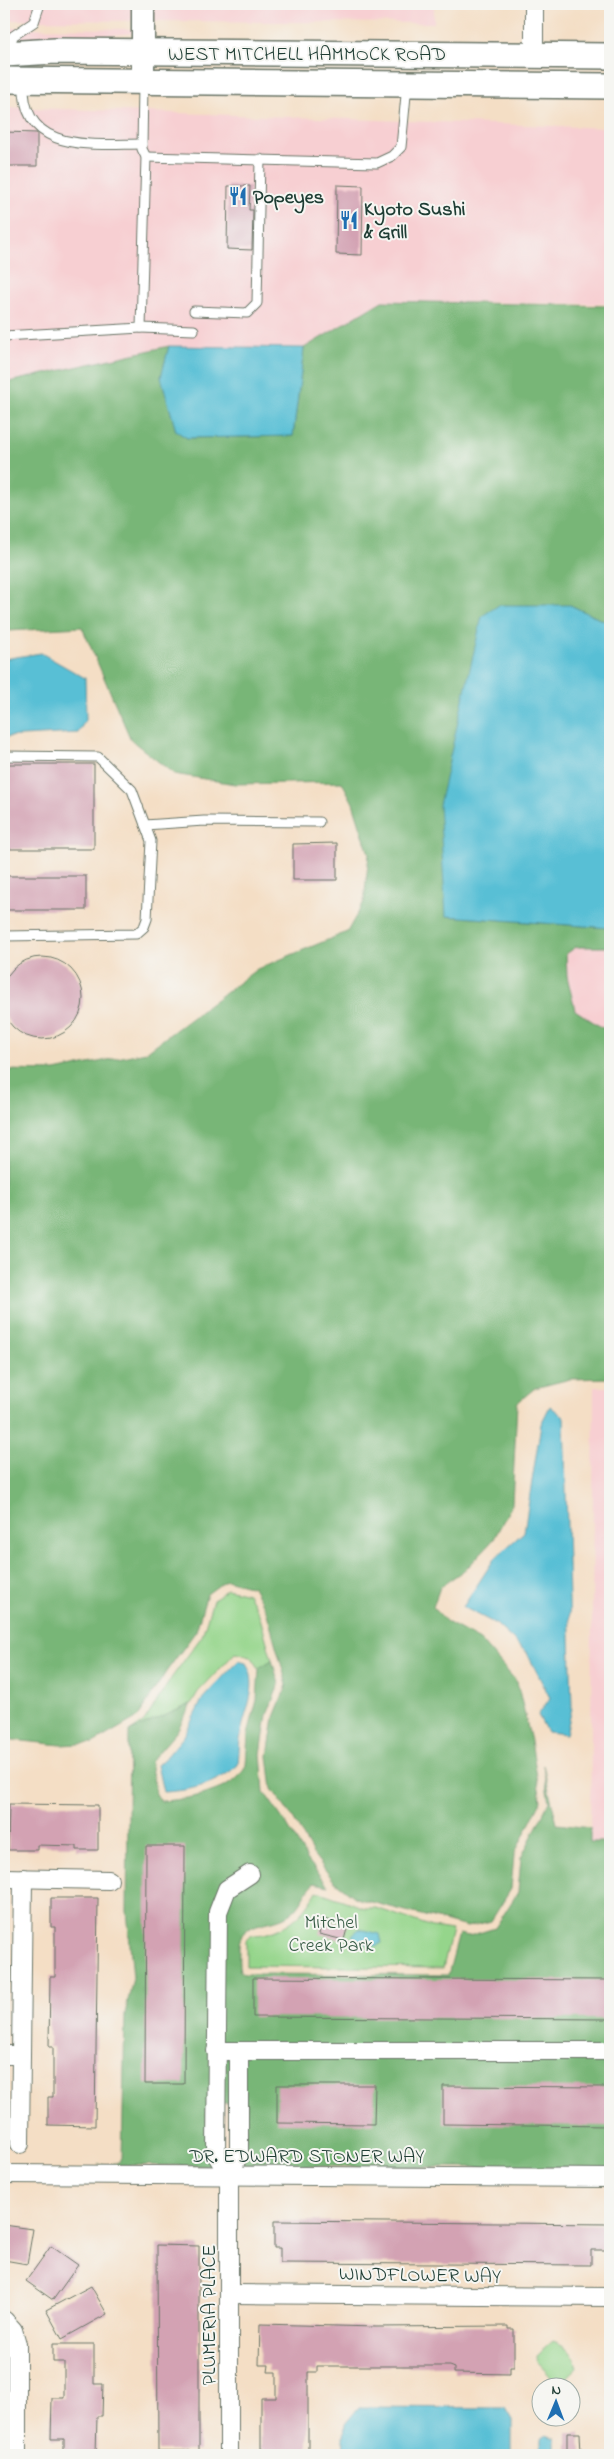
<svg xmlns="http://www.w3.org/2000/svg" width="614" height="2459" viewBox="0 0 614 2459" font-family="'Indie Flower',sans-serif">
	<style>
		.built { fill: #f7cfd2 }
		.green { fill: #95d58b; stroke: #5a8960 }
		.forest { fill: #78b677; stroke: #4c7a56 }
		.water { fill: #58bfd5; stroke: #3c7e84 }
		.building { fill: #d3a2b3 }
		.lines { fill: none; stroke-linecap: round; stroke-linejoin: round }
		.service-casing { stroke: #6a7567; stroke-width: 11 }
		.minor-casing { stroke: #6a7567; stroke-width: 20 }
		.tertiary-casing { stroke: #6a7567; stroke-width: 25 }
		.secondary-casing { stroke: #6a7567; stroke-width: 28 }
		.service { stroke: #fff; stroke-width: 9 }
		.minor { stroke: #fff; stroke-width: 18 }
		.tertiary { stroke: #fff; stroke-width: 22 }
		.secondary { stroke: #fff; stroke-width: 25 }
		.labels { text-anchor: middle; stroke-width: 4; stroke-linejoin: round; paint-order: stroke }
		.street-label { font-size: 20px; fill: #1f3d34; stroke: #f6f6f2 }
		.poi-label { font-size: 20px; font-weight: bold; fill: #1f3d34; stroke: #f6f6f2; text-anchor: start }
		.park-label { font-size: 20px; fill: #375b45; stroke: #f6f6f2 }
	</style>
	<rect width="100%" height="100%" fill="#f6f6f2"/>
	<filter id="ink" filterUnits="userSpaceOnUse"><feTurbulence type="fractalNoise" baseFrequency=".02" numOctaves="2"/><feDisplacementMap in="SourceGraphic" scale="10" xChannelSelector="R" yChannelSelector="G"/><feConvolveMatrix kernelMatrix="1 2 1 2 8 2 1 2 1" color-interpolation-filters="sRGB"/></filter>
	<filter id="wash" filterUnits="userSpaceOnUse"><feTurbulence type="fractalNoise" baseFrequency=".0096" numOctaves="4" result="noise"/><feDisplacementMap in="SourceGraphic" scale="20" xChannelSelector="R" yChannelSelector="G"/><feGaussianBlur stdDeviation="1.12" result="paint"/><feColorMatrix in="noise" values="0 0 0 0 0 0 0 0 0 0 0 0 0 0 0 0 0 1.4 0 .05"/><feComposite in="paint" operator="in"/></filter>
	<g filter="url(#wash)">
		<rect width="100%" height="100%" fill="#f4dec5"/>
		<g class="built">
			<path d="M4 4H434V23L4 20Z"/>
			<path d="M4 28 135 29V33L4 44Z"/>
			<path d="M4 107 610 128V304L382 301 304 348 169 346 4 383Z"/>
			<path d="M576 947H610V1030L601 1027 575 1010 567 976 566 954Z"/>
			<path d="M594 1387H610V1842H590Z"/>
		</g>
		<g class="green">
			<path d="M227 1589 248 1594 259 1614 272 1660 259 1668 251 1656 235 1653 198 1692 191 1704 129 1732 144 1722 172 1677 202 1636 213 1600Z"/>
			<path d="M317 1891 365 1908H376L433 1927 452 1930 443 1968 246 1966V1940L249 1937C254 1934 259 1935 264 1934 290 1927 304 1914 317 1891Z"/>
			<path d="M553 2341C567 2346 573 2352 577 2367L560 2383 555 2381 536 2361V2356Z"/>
		</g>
		<g class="forest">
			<path d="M382 301 610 306V624L570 605 446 916 610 928V947H576L566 954 567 976 575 1010 601 1027 610 1030V1378L570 1379 535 1388 517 1403 512 1504 494 1539 467 1568 440 1587 433 1607 447 1622 480 1640 517 1682 531 1741 541 1801 514 1855 511 1889 491 1921 467 1927 356 1898 334 1881 313 1854 294 1820 272 1789 268 1756 274 1717 287 1685 266 1610 253 1587 226 1580 207 1594 196 1631 166 1672 138 1717 93 1743 61 1745 4 1739V1070L55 1071 146 1052 257 969 347 932 364 902 369 854 353 803 342 782 235 784 174 774 131 740 82 627 8 631 4 634V383L169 346 161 377 176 431 187 438 293 436 304 348Z"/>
			<path d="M272 1660 279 1684 267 1715 261 1754 264 1792 287 1825 307 1859 328 1886 314 1883C305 1892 302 1905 291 1913 271 1928 239 1918 239 1948 239 1956 238 1964 240 1971L244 1974 448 1975 459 1934 469 1936 495 1928 518 1892 521 1858 549 1802 543 1765 557 1824 590 1828V1842H610V2168L243 2166 247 2103H207V2154L212 2166 98 2165 117 2164 122 2158 125 2014 133 1978 127 1911 129 1732 191 1704 177 1731 150 1762 156 1794 161 1801C184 1800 237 1792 246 1765L248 1734 257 1700 259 1668Z"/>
		</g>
		<g class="water">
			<path d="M169 346 304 348 293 436 187 438 176 431 161 377Z"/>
			<path d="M499 605H570L610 624V928L446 916 439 805 482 616Z"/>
			<path d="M41 653 85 678 86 719 78 733 4 737V659Z"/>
			<path d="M550 1406 564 1417 572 1708 566 1734 547 1732 538 1715 550 1698 527 1653 496 1624 463 1607 494 1559 524 1532 541 1424Z"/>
			<path d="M238 1661 246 1663C260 1685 245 1710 241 1733 239 1743 239 1754 238 1765 217 1784 191 1791 163 1792L157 1765 168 1755 184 1736 203 1698Z"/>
			<path d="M359 1929 380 1934 382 1943 376 1946 357 1942 352 1935Z"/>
			<path d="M359 2407 505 2408 512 2420V2455H343L345 2424Z"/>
			<path d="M546 2436 555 2439V2455H540V2440Z"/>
		</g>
		<g id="blocks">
			<g class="building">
				<path d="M4 132 37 133V166H4Z"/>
				<path d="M337 185 363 186 362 255 336 254Z"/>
				<path d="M228 186H250L249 210H253L252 250 227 249Z"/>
				<rect x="4" y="764" width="90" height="85"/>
				<path d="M337 843V880H293V844Z"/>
				<rect x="4" y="876" width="82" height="34"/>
				<circle cx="42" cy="998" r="41"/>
				<path d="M9 1804 98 1805V1850H77V1846L37 1845V1850H8Z"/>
				<path d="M146 1846H185L184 2084H145Z"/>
				<path d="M51 1898H98L95 2126 48 2125V2097H53V2047H49L50 1977H55V1927H51Z"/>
				<path d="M323 1919 348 1925 344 1940 319 1934Z"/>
				<path d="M253 1978 610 1980V2019L253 2017Z"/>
				<path d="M277 2085H375L374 2124 277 2123Z"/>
				<path d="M443 2086 610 2087V2126L443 2124Z"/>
				<path d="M274 2221 610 2224V2250H591V2265L280 2263V2248H274Z"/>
				<path d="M4 2225 33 2229 27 2264 4 2260Z"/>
				<path d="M157 2245 199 2246V2451H158Z"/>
				<path d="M51 2246 78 2265 53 2300 26 2281Z"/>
				<path d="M91 2286 107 2314 62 2339 46 2310Z"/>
				<path d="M260 2324 376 2327 508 2326V2329H514V2367H510V2374L454 2373V2368L449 2366H317V2372H308V2455H264V2449H261V2398H276V2372H268L269 2365H259Z"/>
				<path d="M53 2344H94V2384H103L102 2416H97L96 2455H64V2439H51L52 2398H64V2362H53Z"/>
				<path d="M567 2433H580L581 2455H567Z"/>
			</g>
		</g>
	</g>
	<g filter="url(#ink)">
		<use href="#blocks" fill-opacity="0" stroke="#6a7567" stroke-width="1"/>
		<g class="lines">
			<g class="service-casing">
				<g id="service">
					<path d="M9 52 13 36 34 22 40 4"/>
					<path d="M24 83C21 154 93 144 142 144"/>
					<path d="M146 157 377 163 392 156 401 147 407 85"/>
					<path d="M194 311 247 313 257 303 260 159"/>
					<path d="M141 328 194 330"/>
					<path d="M4 336 141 328 146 157 142 149 143 84"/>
					<path d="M4 756 98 757 132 790 151 841 147 919 144 927 136 934 4 936"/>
					<path d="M145 825 204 821 319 822"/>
				</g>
			</g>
			<g class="minor-casing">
				<g id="minor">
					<path d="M534 55V4"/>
					<path d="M4 1878 109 1880"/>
					<path d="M216 2051H610"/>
					<path d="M4 2055H21"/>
					<path d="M20 2144 23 1878"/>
					<path d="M4 2174 610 2178"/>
					<path d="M229 2176 216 2154 218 1912 227 1889 250 1874"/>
					<path d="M230 2294 610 2297"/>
					<path d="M4 2320 13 2330 17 2344V2455"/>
					<path d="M229 2455V2176L239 2154V2051"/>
				</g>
			</g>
			<g class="tertiary-casing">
				<path id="tertiary" d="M143 81V4"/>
			</g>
			<g class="secondary-casing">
				<g id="secondary">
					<path d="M4 54 55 51 610 56"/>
					<path d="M4 80 610 86"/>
				</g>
			</g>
			<use href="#service" class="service"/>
			<use href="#minor" class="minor"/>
			<use href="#tertiary" class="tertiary"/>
			<use href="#secondary" class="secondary"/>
		</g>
	</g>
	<defs>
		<g id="restaurant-bare" transform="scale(1.5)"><path d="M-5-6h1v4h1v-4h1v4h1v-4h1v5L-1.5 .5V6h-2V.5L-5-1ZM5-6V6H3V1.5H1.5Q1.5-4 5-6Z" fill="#1f6fb2" stroke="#f6f6f2" stroke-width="2.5" paint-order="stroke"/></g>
	</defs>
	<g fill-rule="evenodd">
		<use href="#restaurant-bare" x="238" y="196"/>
		<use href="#restaurant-bare" x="349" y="220"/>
	</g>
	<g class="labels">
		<g class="street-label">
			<text x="307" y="60">WEST MITCHELL HAMMOCK ROAD</text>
			<text x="307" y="2162">DR. EDWARD STONER WAY</text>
			<text transform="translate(420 2274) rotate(1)" y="7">WINDFLOWER WAY</text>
			<text transform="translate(208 2315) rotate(-90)" y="7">PLUMERIA PLACE</text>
		</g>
		<g class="poi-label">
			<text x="253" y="203">Popeyes</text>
			<text x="364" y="215">Kyoto Sushi<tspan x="364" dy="23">&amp; Grill</tspan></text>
		</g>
		<g class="park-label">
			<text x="331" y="1928">Mitchel<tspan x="331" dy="23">Creek Park</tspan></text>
		</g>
	</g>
	<rect width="614" height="2459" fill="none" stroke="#f6f6f2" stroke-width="20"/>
	<g transform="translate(556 2402) rotate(1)"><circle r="24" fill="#f6f6f2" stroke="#a0aca6"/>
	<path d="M0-4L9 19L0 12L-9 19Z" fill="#1f6fb2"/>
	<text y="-8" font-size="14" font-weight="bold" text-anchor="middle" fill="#1f3d34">N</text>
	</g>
</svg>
